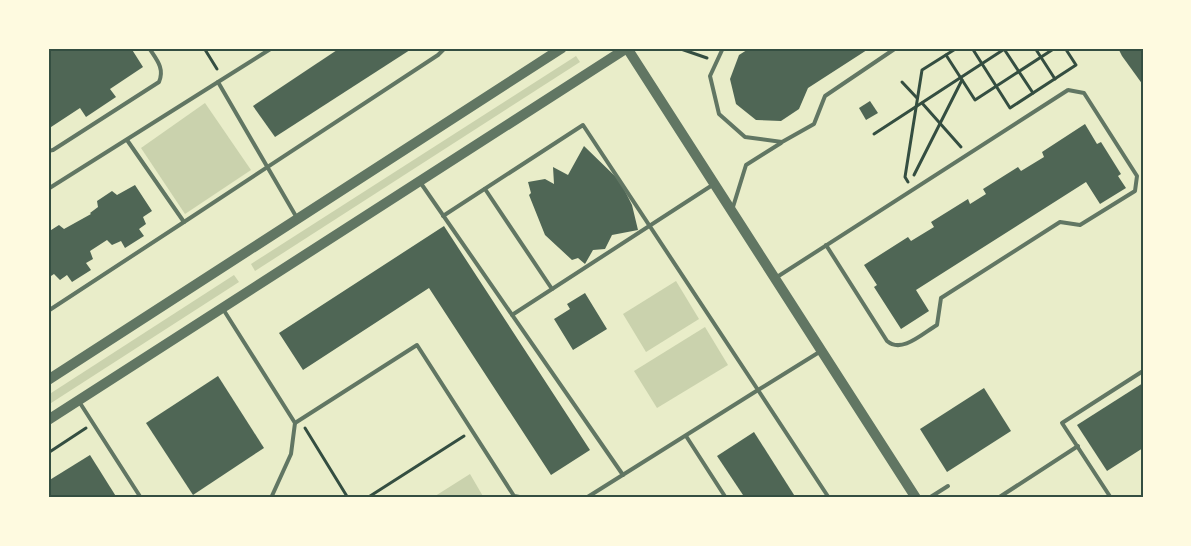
<svg xmlns="http://www.w3.org/2000/svg" width="1191" height="546" viewBox="0 0 1191 546" font-family="Lato,sans-serif">
	<style>
		.green { fill: #cad2ad }
		.building { fill: #4f6655 }
		.lines { fill: none; stroke-linecap: round; stroke-linejoin: round }
		.path { stroke: #344e41; stroke-width: 3 }
		.service { stroke: #617663; stroke-width: 4 }
		.tertiary { stroke: #617663; stroke-width: 10 }
		.neatline { fill: none; stroke: #344e41; stroke-width: 2 }
	</style>
	<rect width="100%" height="100%" fill="#e9edc9"/>
	<g class="green">
		<path d="M576 56 580 62 255 271 251 264Z"/>
		<path d="M205 103 251 170 185 214 141 148Z"/>
		<path d="M234 275 239 282 48 405V395Z"/>
		<path d="M676 281 699 319 646 352 623 314Z"/>
		<path d="M705 327 728 365 657 408 634 371Z"/>
		<path d="M470 474 484 498H432Z"/>
	</g>
	<g class="building">
		<path d="M48 48H131L143 67 110 89 116 97 86 117 80 108 48 129Z"/>
		<path d="M340 48H413L275 137 253 106Z"/>
		<path d="M750 48H870L808 88 799 109 781 121 756 120 736 104 730 79 739 55Z"/>
		<path d="M1118 48H1143V85L1122 56Z"/>
		<path d="M870 101 878 113 866 120 859 108Z"/>
		<path d="M1085 124 1097 144 1101 142 1121 174 1118 176 1126 188 1100 204 1086 182 916 290 929 311 901 329 874 287 877 285 864 265 908 237 911 241 934 227 931 222 968 199 970 204 986 194 983 189 1018 167 1021 171 1044 157 1042 152Z"/>
		<path d="M584 146 620 181 632 205 638 230 612 235 605 249 593 250 585 264 578 258 572 260 545 235 529 195 531 193 528 182 545 179 554 184 553 167 568 175Z"/>
		<path d="M135 185 152 211 143 217 146 224 139 229 144 236 125 248 121 241 112 245 107 240 90 251 93 259 86 263 91 270 72 282 67 275 60 280 54 274 48 278V232L59 225 64 229 91 214 90 213 98 207 97 201 112 191 117 195Z"/>
		<path d="M444 226 590 450 551 475 429 288 303 370 279 333Z"/>
		<path d="M585 293 607 329 573 350 554 319 570 309 567 304Z"/>
		<path d="M218 376 264 448 193 495 146 423Z"/>
		<path d="M1143 383V448L1107 471 1077 425Z"/>
		<path d="M984 388 1011 431 947 472 920 429Z"/>
		<path d="M754 432 796 498H745L717 456Z"/>
		<path d="M90 455 117 498H48V481Z"/>
	</g>
	<g class="lines">
		<g class="path">
			<path d="M204 48 217 69"/>
			<path d="M678 48 707 58"/>
			<path d="M972 48 1010 108 1076 65 1065 48"/>
			<path d="M1035 48 1055 79"/>
			<path d="M1004 49 1033 93"/>
			<path d="M946 55 975 100 1055 48"/>
			<path d="M902 82 917 98"/>
			<path d="M922 103 961 147"/>
			<path d="M874 134 1006 48"/>
			<path d="M914 175 962 80"/>
			<path d="M908 182 905 177 922 70 957 48"/>
			<path d="M305 428 348 498"/>
			<path d="M48 453 86 428"/>
			<path d="M367 498 464 436"/>
		</g>
		<g class="service">
			<path d="M272 48 218 82 297 218"/>
			<path d="M723 48 710 76 719 114 745 137 782 142 814 124 825 96 896 48"/>
			<path d="M48 151 53 150 159 82C165 68 156 59 149 48"/>
			<path d="M420 182 623 475"/>
			<path d="M48 189 218 82"/>
			<path d="M485 189 552 289"/>
			<path d="M733 207 746 165 781 143"/>
			<path d="M443 216 583 125 758 390 586 498"/>
			<path d="M184 222 438 55 445 48"/>
			<path d="M777 277C874 214 971 152 1068 90L1084 93 1137 176 1135 191 1080 225 1060 222 941 298 937 325C923 333 902 354 887 341L826 245"/>
			<path d="M223 309 295 423 291 454 271 498"/>
			<path d="M48 311 184 222 127 140"/>
			<path d="M512 315 714 184"/>
			<path d="M821 351 758 390 829 498"/>
			<path d="M80 403 141 498"/>
			<path d="M295 423 417 345 514 496 525 498"/>
			<path d="M686 436 726 498"/>
			<path d="M929 498 948 486"/>
			<path d="M998 498 1078 446"/>
			<path d="M1111 498 1062 423 1143 371"/>
		</g>
		<g class="tertiary">
			<path d="M627 48 916 498"/>
			<path d="M48 380 562 48"/>
			<path d="M48 420 627 48"/>
		</g>
	</g>
	<rect width="1191" height="546" fill="none" stroke="#fefae0" stroke-width="99"/>
	<rect x="50" y="50" width="1092" height="446" class="neatline"/>
</svg>
